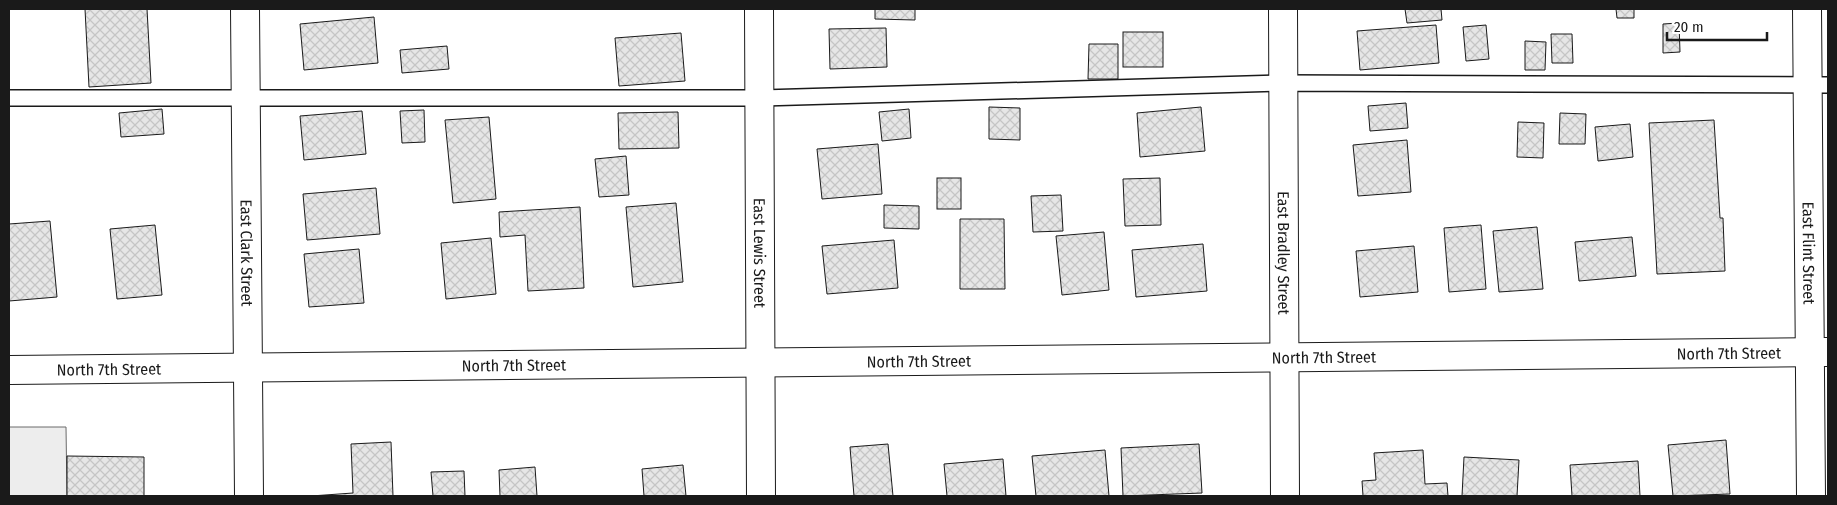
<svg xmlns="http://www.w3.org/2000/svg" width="1837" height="505" viewBox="0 0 1837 505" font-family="'Fira Sans Condensed',sans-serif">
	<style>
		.built { fill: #ededed; stroke: #6a6a6a }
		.building { fill: url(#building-cross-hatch); stroke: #1a1a1a }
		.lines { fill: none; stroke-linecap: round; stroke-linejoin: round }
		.lane-casing { stroke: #1a1a1a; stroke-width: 18 }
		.street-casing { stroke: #1a1a1a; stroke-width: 30 }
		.secondary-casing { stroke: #1a1a1a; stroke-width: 30 }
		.lane { stroke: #fff; stroke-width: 15 }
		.street { stroke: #fff; stroke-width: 28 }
		.secondary { stroke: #fff; stroke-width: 28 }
		.labels { text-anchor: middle; stroke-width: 4; stroke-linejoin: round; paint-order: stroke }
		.street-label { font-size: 16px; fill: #1a1a1a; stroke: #fff }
	</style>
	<defs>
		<pattern id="building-cross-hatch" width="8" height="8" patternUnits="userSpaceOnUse" patternTransform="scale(1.25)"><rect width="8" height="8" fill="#e6e6e6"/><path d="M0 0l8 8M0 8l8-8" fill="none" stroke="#c5c5c5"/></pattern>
	</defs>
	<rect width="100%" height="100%" fill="#fff"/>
	<path class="built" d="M9 427H66L67 496H9Z"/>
	<g class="building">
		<path d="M85 9H147L151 83 89 87Z"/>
		<path d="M875 9H915V20L875 19Z"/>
		<path d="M1405 9H1441L1442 20 1407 23Z"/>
		<path d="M1616 9H1634V18H1617Z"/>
		<path d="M374 17 378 63 304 70 300 24Z"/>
		<path d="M1679 23 1680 52 1663 53V24Z"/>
		<path d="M1436 25 1439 63 1360 70 1357 31Z"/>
		<path d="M1486 25 1489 59 1466 61 1463 27Z"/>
		<path d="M886 28 887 67 830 69 829 29Z"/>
		<rect x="1123" y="32" width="40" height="35"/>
		<path d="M681 33 685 81 619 86 615 38Z"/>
		<path d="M1551 34H1572L1573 63H1552Z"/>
		<path d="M1525 41 1546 42 1545 70H1525Z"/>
		<path d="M1089 44H1118V79H1088Z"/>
		<path d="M447 46 449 69 402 73 400 50Z"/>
		<path d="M1406 103 1408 128 1370 131 1368 106Z"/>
		<path d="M989 107 1020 108V140L989 139Z"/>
		<path d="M1201 107 1205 151 1140 157 1137 113Z"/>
		<path d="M162 109 164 134 121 137 119 113Z"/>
		<path d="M909 109 911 138 882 141 879 112Z"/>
		<path d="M424 110 425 142 402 143 400 111Z"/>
		<path d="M362 111 366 154 304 160 300 116Z"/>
		<path d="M678 112 679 148 619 149 618 113Z"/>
		<path d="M1560 113 1586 114 1585 144H1559Z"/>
		<path d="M489 117 496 199 453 203 445 120Z"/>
		<path d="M1714 120 1720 218H1723L1725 271 1657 274 1649 123Z"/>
		<path d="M1518 122 1544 123 1543 158 1517 157Z"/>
		<path d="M1630 124 1633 157 1598 161 1595 127Z"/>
		<path d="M1407 140 1411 192 1358 196 1353 145Z"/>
		<path d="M878 144 882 194 822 199 817 149Z"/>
		<path d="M626 156 629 195 599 197 595 159Z"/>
		<rect x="937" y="178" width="24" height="31"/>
		<path d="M1160 178 1161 225 1125 226 1123 179Z"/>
		<path d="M376 188 380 234 307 240 303 194Z"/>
		<path d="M1061 195 1063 231 1033 232 1031 196Z"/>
		<path d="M676 203 683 282 633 287 626 207Z"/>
		<path d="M884 205 919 206V229L884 228Z"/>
		<path d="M580 207 584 288 528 291 525 235 500 237 499 212Z"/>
		<path d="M960 219H1004L1005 289H960Z"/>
		<path d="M50 221 57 297 9 301V224Z"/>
		<path d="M155 225 162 295 117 299 110 229Z"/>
		<path d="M1481 225 1486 289 1449 292 1444 228Z"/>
		<path d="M1537 227 1543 289 1499 292 1493 231Z"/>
		<path d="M1104 232 1109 290 1062 295 1056 236Z"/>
		<path d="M1632 237 1636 276 1579 281 1575 242Z"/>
		<path d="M491 238 496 294 446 299 441 243Z"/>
		<path d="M894 240 898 288 827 294 822 246Z"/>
		<path d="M1203 244 1207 291 1136 297 1132 250Z"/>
		<path d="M1414 246 1418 292 1360 297 1356 251Z"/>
		<path d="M359 249 364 303 309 307 304 254Z"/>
		<path d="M1726 440 1730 494 1673 496 1668 445Z"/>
		<path d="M391 442 393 496H311L353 493 351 444Z"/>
		<path d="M888 444 893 496H854L850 447Z"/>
		<path d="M1199 444 1202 493 1123 496 1121 448Z"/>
		<path d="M1105 450 1109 496H1036L1032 456Z"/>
		<path d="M1423 450 1425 484 1447 483 1448 496H1363L1362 481 1376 480 1374 453Z"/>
		<path d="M67 456 144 457V496H67Z"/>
		<path d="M1464 457 1519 460 1517 496H1462Z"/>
		<path d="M1003 459 1006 496H947L944 464Z"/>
		<path d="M1638 461 1640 496H1572L1570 465Z"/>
		<path d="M683 465 686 496H644L642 469Z"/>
		<path d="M535 467 537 496H500L499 470Z"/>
		<path d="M464 471 465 496H433L431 472Z"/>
	</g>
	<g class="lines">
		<g class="lane-casing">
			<path id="lane" d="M9 98H759L1283 83 1828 85"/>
		</g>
		<g class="street-casing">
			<g id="street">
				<path id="s1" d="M245 9 249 496"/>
				<path id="s2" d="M1283 9 1285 496"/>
				<path id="s3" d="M1807 9 1811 496"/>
				<path id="s4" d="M9 370 1828 352"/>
			</g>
		</g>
		<g class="secondary-casing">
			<g id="secondary">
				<path id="s5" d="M759 9 761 496"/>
			</g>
		</g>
		<use href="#lane" class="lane"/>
		<use href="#street" class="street"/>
		<use href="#secondary" class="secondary"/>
	</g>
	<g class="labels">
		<g class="street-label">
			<text dy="6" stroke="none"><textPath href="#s1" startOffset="244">East Clark Street</textPath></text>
			<text dy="6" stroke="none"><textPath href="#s5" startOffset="244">East Lewis Street</textPath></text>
			<text dy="6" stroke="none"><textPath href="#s2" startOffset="244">East Bradley Street</textPath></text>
			<text dy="6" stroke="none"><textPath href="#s3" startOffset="244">East Flint Street</textPath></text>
			<text dy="6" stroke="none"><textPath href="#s4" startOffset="1720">North 7th Street</textPath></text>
			<text dy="6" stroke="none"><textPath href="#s4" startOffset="1315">North 7th Street</textPath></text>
			<text dy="6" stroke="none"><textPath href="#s4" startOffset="910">North 7th Street</textPath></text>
			<text dy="6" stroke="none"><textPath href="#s4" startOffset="505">North 7th Street</textPath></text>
			<text dy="6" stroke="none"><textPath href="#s4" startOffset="100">North 7th Street</textPath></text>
		</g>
	</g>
	<rect width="1837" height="505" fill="none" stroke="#1a1a1a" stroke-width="20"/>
	<path d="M1667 32v8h100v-8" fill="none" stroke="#1a1a1a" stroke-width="2.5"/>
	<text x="1674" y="32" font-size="15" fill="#1a1a1a" stroke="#ffffff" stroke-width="4" paint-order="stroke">20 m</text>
</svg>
